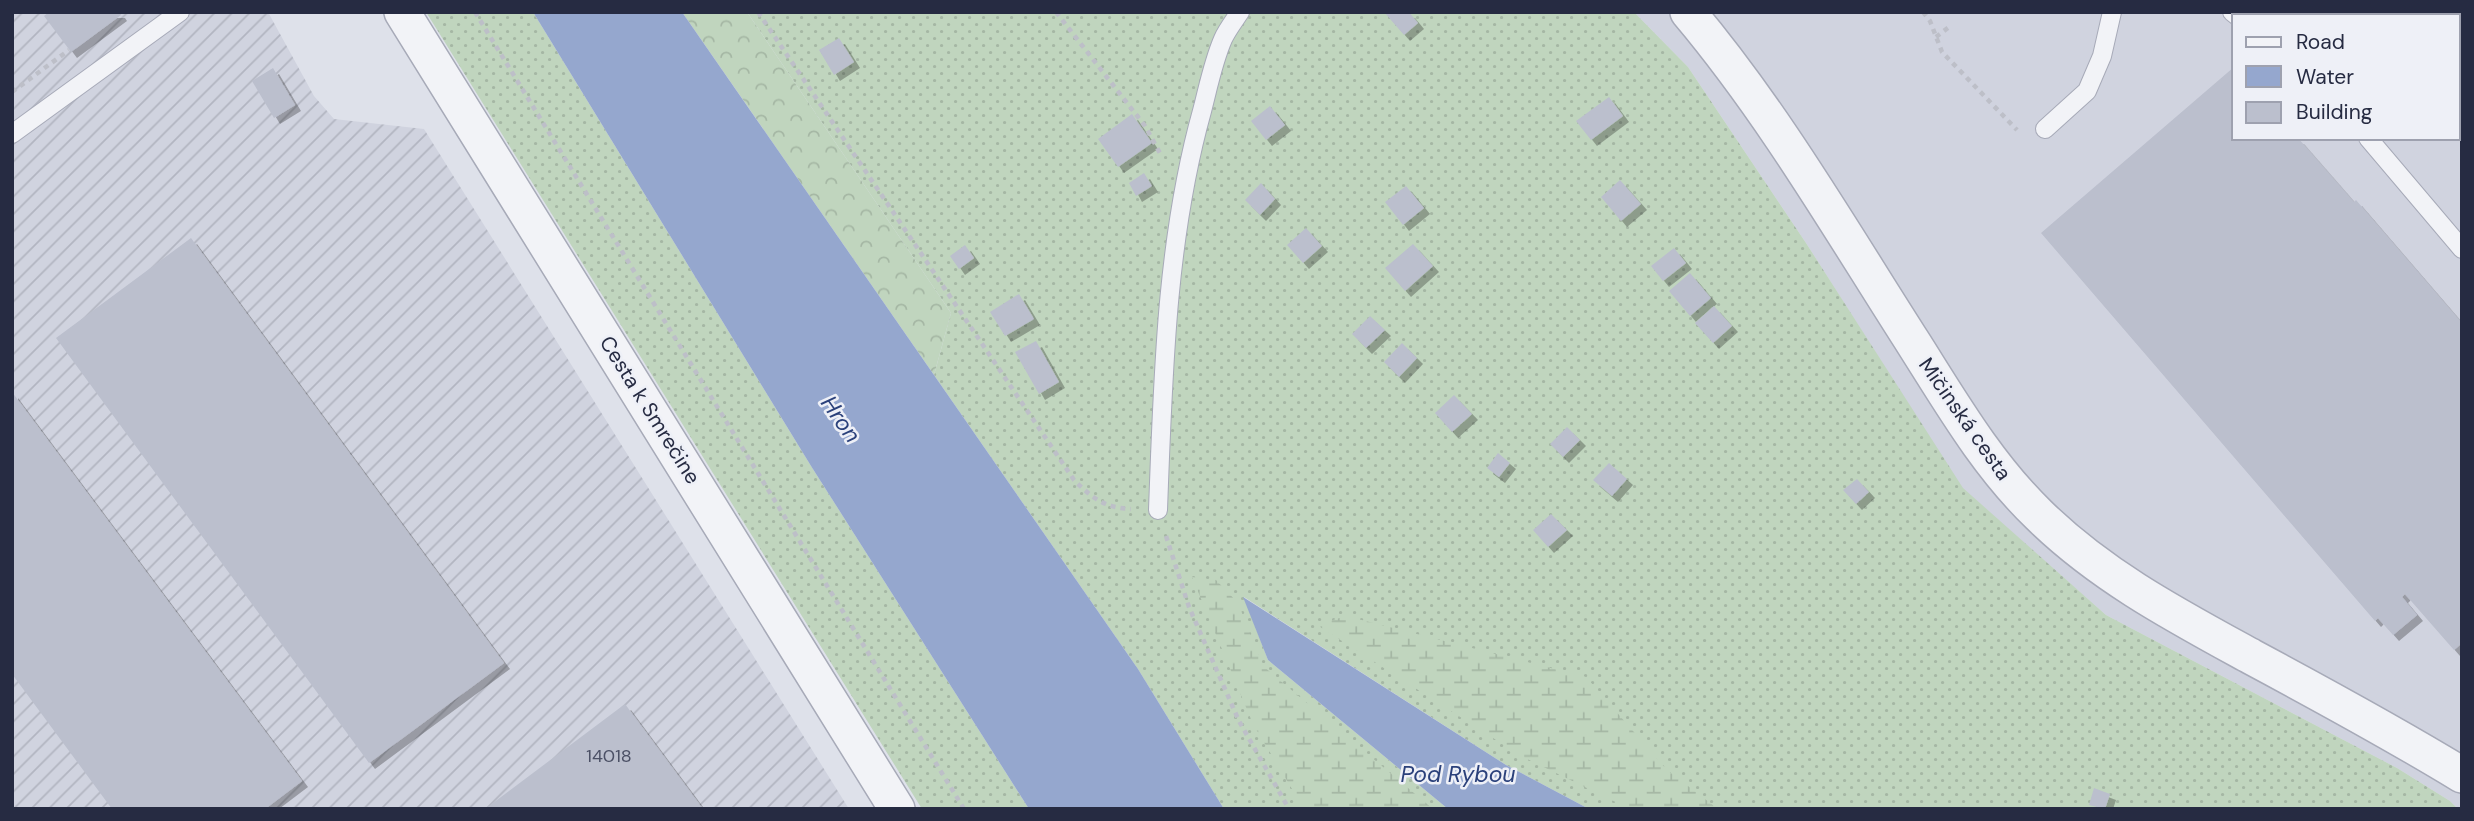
<svg xmlns="http://www.w3.org/2000/svg" width="2474" height="821" viewBox="0 0 2474 821" font-family="'DM Sans',sans-serif">
	<style>
		.built { fill: #d0d3df; fill-rule: evenodd }
		.industrial { fill: url(#industrial-furrows) }
		.grass { fill: url(#grass-dots) }
		.forest { fill: url(#forest-crowns) }
		.wetland { fill: url(#wetland-marsh) }
		.water { fill: #95a7ce }
		.building { fill: #bbbfcd; filter: url(#shadow) }
		.lines { fill: none; stroke-linecap: round; stroke-linejoin: round }
		.lane-casing { stroke: #a7aab8; stroke-width: 20 }
		.street-casing { stroke: #a7aab8; stroke-width: 38 }
		.path { stroke: #bdbfc8; stroke-width: 4.5; stroke-dasharray: 5 5; stroke-linecap: butt }
		.lane { stroke: #f2f3f7; stroke-width: 18 }
		.street { stroke: #f2f3f7; stroke-width: 35 }
		.labels { text-anchor: middle; stroke-width: 5; stroke-linejoin: round; paint-order: stroke }
		.number-label { font-size: 18px; fill: #4b5065 }
		.street-label { font-size: 21px; fill: #262b42; stroke: #eef0f7 }
		.water-label { font-size: 23px; font-style: italic; fill: #2b417b; stroke: #eef0f7 }
	</style>
	<defs>
		<pattern id="industrial-furrows" width="10" height="10" patternUnits="userSpaceOnUse" patternTransform="scale(1.75)"><rect width="10" height="10" fill="#d0d3df"/><path d="M-1 1l2-2M0 10L10 0M9 11l2-2" fill="none" stroke="#b2b5c1"/></pattern>
		<pattern id="grass-dots" width="8" height="8" patternUnits="userSpaceOnUse" patternTransform="scale(1.75)"><rect width="8" height="8" fill="#c0d5be"/><path d="M2 2h.1M6 6h.1" fill="none" stroke="#a5b7a4" stroke-width="1.8" stroke-linecap="round"/></pattern>
		<pattern id="forest-crowns" width="20" height="18" patternUnits="userSpaceOnUse" patternTransform="scale(1.75)"><rect width="20" height="18" fill="#c0d5be"/><path d="M2 6a3 3 0 1 1 6 0M12 15a3 3 0 1 1 6 0" fill="none" stroke="#a5b7a4"/></pattern>
		<pattern id="wetland-marsh" width="20" height="14" patternUnits="userSpaceOnUse" patternTransform="scale(1.75)"><rect width="20" height="14" fill="#c0d5be"/><path d="M1 5h8M5 5V1M11 12h8M15 12V8" fill="none" stroke="#a5b7a4"/></pattern>
		<filter id="shadow"><feDropShadow dx="6" dy="6" stdDeviation="0" flood-color="#0004"/></filter>
	</defs>
	<rect width="100%" height="100%" fill="#dee1ea"/>
	<path class="built" d="M1634 12H2462V809H2458L2450 801 2397 768 2106 615 1962 488 1806 243 1688 67ZM2234 16H2458V138H2234Z"/>
	<path class="industrial" d="M12 12H268L314 96 334 119 424 129 849 809H12Z"/>
	<g class="grass">
		<path d="M426 12H533L811 466 1029 809H922Z"/>
		<path d="M747 12H1634L1688 67 1806 243 1963 488 2106 615 2397 768 2450 801 2458 809H1589L1506 765 1244 597 1268 660 1448 809H1224L1138 669 934 375 951 313Z"/>
	</g>
	<path class="forest" d="M682 12H747L951 313 934 375Z"/>
	<g class="wetland">
		<path d="M1192 577 1216 580 1238 603 1263 666 1433 809H1304L1253 724Z"/>
		<path d="M1346 616 1586 677 1667 770 1718 809H1630L1521 756 1317 625Z"/>
	</g>
	<g class="water">
		<path d="M533 12H682L1138 669 1224 809H1029L811 466Z"/>
		<path d="M1243 597 1506 765 1589 809H1448L1268 660Z"/>
	</g>
	<g class="building">
		<path d="M49 12H119L121 15 71 52 44 16Z"/>
		<path d="M1384 12H1409L1418 23 1404 35Z"/>
		<path d="M2385 12H2462V67L2458 70V16H2388Z"/>
		<path d="M839 38 854 62 834 75 819 50Z"/>
		<path d="M2234 67V138H2298L2354 202 2356 200 2462 323V643L2454 650 2405 594 2402 597 2417 615 2393 635 2378 618 2375 621 2041 233Z"/>
		<path d="M273 68 295 105 274 118 252 81Z"/>
		<path d="M1609 97 1623 116 1591 140 1576 121Z"/>
		<path d="M1270 106 1285 125 1266 140 1251 121Z"/>
		<path d="M1132 114 1152 143 1118 167 1098 139Z"/>
		<path d="M1144 173 1152 186 1136 196 1129 183Z"/>
		<path d="M1620 180 1641 204 1621 221 1601 197Z"/>
		<path d="M1261 183 1275 199 1260 215 1245 200Z"/>
		<path d="M1406 186 1424 208 1403 225 1385 202Z"/>
		<path d="M1306 228 1322 246 1303 263 1287 245Z"/>
		<path d="M191 238 504 663 369 763 56 338Z"/>
		<path d="M1413 244 1433 266 1405 291 1385 268Z"/>
		<path d="M965 245 974 258 959 269 950 256Z"/>
		<path d="M1674 248 1686 263 1663 281 1651 266Z"/>
		<path d="M1690 273 1711 298 1690 316 1669 291Z"/>
		<path d="M1019 294 1034 319 1005 336 990 312Z"/>
		<path d="M1714 306 1732 326 1713 343 1695 323Z"/>
		<path d="M1370 316 1385 330 1366 348 1352 334Z"/>
		<path d="M1036 341 1059 382 1039 394 1015 352Z"/>
		<path d="M1402 343 1417 358 1399 377 1384 362Z"/>
		<path d="M12 392 302 781 265 809H112L12 674Z"/>
		<path d="M1454 395 1472 414 1452 432 1435 413Z"/>
		<path d="M1567 427 1580 440 1563 457 1550 444Z"/>
		<path d="M1498 453 1510 463 1499 477 1487 468Z"/>
		<path d="M1609 463 1627 479 1612 496 1593 480Z"/>
		<path d="M1857 479 1869 492 1856 504 1843 490Z"/>
		<path d="M1551 514 1567 530 1548 547 1533 530Z"/>
		<path d="M625 704 703 809H485Z"/>
		<path d="M2094 788 2110 794 2105 809 2089 805Z"/>
	</g>
	<g class="lines">
		<g class="lane-casing">
			<g id="lane">
				<path d="M2232 12 2237 16"/>
				<path d="M2045 129 2087 91 2102 56 2112 12"/>
				<path d="M12 134 180 12"/>
				<path d="M2368 138 2462 249"/>
				<path d="M1158 510C1163 377 1166 240 1202 111 1208 88 1213 62 1223 39 1227 30 1234 21 1240 12"/>
			</g>
		</g>
		<g class="street-casing">
			<g id="street">
				<path d="M402 12 897 809"/>
				<path d="M1688 12C1774 114 1842 232 1914 344 1952 404 1988 466 2039 515 2101 576 2177 616 2252 657 2323 695 2393 733 2462 775"/>
			</g>
		</g>
		<g class="path">
			<path d="M475 12 964 809"/>
			<path d="M758 12 1074 480C1092 498 1105 508 1131 509"/>
			<path d="M1056 12 1145 126 1161 155"/>
			<path d="M1923 12 1930 21 1942 52 2017 130"/>
			<path d="M119 13 120 12"/>
			<path d="M1936 37 1949 27"/>
			<path d="M12 92 69 50"/>
			<path d="M1166 536 1189 607 1239 721 1289 809"/>
		</g>
		<use href="#lane" class="lane"/>
		<use href="#street" class="street"/>
	</g>
	<g class="labels">
		<g class="number-label">
			<text x="609" y="762">14018</text>
		</g>
		<g class="street-label">
			<text transform="translate(650 410) rotate(58)" y="7">Cesta k Smrečine</text>
			<text transform="translate(1965 419) rotate(55)" y="7">Mičinská cesta</text>
		</g>
		<g class="water-label">
			<text transform="translate(841 419) rotate(55)" y="8">Hron</text>
			<text x="1458" y="782">Pod Rybou</text>
		</g>
	</g>
	<rect width="2474" height="821" fill="none" stroke="#262b42" stroke-width="28"/>
	<rect x="2232" y="14" width="228" height="126" fill="#eef0f7" stroke="#9ea1af" stroke-width="2"/>
	<rect x="2246" y="37" width="35" height="10" fill="#f2f3f7" stroke="#9ea1af" stroke-width="2"/>
	<text x="2296" y="49" font-size="21" fill="#262b42">Road</text>
	<rect x="2246" y="66" width="35" height="21" fill="#95a7ce" stroke="#9ea1af" stroke-width="2"/>
	<text x="2296" y="84" font-size="21" fill="#262b42">Water</text>
	<rect x="2246" y="102" width="35" height="21" fill="#bbbfcd" stroke="#9ea1af" stroke-width="2"/>
	<text x="2296" y="119" font-size="21" fill="#262b42">Building</text>
</svg>
